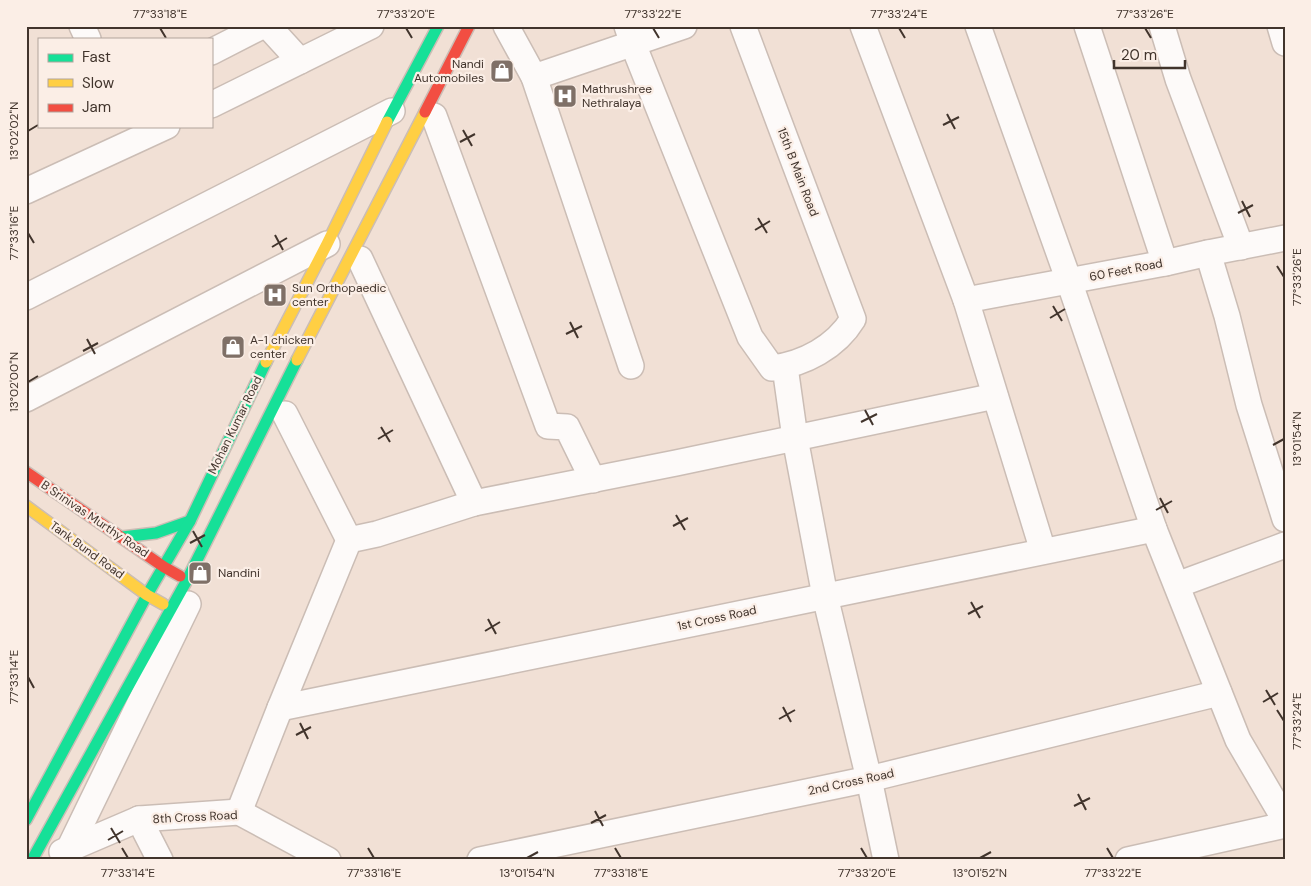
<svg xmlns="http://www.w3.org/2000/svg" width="1311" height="886" viewBox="0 0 1311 886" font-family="'DM Sans',sans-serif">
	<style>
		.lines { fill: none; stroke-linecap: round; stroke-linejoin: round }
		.street-casing { stroke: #cbbdb5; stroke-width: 28 }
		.fast-casing { stroke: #cbbdb5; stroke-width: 14 }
		.slow-casing { stroke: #cbbdb5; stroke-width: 14 }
		.jam-casing { stroke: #cbbdb5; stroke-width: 14 }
		.street { stroke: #fdfaf9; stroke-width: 25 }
		.fast { stroke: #16e098; stroke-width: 11 }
		.slow { stroke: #ffcf43; stroke-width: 11 }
		.jam { stroke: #f24e42; stroke-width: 11 }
		.ticks { fill: none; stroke: #41342c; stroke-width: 2 }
		.labels { text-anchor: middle; stroke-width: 4.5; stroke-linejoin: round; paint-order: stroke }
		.poi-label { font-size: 12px; fill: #41342c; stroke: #fbeee6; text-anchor: start }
		.street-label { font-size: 12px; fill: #41342c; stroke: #fbeee6 }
		.neatline { fill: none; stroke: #41342c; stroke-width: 2 }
		.ticks-label { font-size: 12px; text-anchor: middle; fill: #41342c }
	</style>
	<rect width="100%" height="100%" fill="#f1e0d5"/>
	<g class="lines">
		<g class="street-casing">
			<g id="street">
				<path d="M82 26 88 39"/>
				<path d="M268 26 300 61"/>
				<path d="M506 26 534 77 631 366"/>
				<path d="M627 26 633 44 750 337 772 368C804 364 836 347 853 319L743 26"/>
				<path d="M863 26 966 300 1043 551"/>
				<path d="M978 26 1069 281 1154 529 1238 740 1285 820"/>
				<path d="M1087 26 1165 263"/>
				<path d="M1162 26 1178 79 1241 247"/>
				<path d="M1280 26 1285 43"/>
				<path d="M211 52 262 26"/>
				<path d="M534 77 684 26"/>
				<path d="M211 105 371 26"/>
				<path d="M434 116 548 426 567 427 593 480"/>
				<path d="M26 191 167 126"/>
				<path d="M1208 253 1227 316 1249 405 1285 519"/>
				<path d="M360 259 474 503"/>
				<path d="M26 297 392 111"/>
				<path d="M966 300 1165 263 1208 253 1285 238"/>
				<path d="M785 367 795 438 825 596 869 779 886 860"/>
				<path d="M26 399 327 244"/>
				<path d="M285 414 349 540"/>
				<path d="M1177 585 1285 545"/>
				<path d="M280 708 1154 529"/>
				<path d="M239 812 280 708 349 540 377 534 474 503 676 463 995 396"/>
				<path d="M139 819 160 860"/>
				<path d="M69 849 188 604"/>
				<path d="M62 852 139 819 239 812 328 860"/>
				<path d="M480 860 869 779 1219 693"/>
				<path d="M1128 860 1285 825"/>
			</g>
		</g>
		<g class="fast-casing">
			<g id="fast">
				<path d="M387 122 438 26"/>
				<path d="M122 537 156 533 190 521"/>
				<path d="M26 820 147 595 190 521 266 362"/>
				<path d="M32 860 187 580 297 360"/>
			</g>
		</g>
		<g class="slow-casing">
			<g id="slow">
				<path d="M297 360 425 112"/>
				<path d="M266 362 327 244 387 122"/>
				<path d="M26 506 147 595 163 604"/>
			</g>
		</g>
		<g class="jam-casing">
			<g id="jam">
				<path d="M425 112 469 26"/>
				<path d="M26 472 164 567 180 576"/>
			</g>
		</g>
		<use href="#street" class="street"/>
		<use href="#fast" class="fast"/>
		<use href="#slow" class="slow"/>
		<use href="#jam" class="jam"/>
	</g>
	<path class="ticks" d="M160 28 166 38M406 28 412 38M653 28 659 38M899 28 905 38M1145 28 1151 38M947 114 955 129M943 125 959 117M463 130 472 146M28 131 38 125M460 142 475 134M1242 201 1250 217M1238 213 1253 205M758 218 767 233M755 230 770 221M28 233 34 243M275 235 283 250M272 247 287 238M1277 266 1284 277M1053 306 1062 321M1050 318 1065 309M570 322 578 338M566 334 582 326M87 339 95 354M83 351 98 343M28 382 38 376M865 410 873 425M861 422 877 414M381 427 390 442M378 439 393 430M1273 445 1284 439M1160 498 1168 513M1156 510 1172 501M676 515 685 530M673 526 688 518M193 531 202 547M190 543 205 535M971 602 980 618M968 614 983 606M488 619 496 634M485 631 500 622M28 677 34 688M1266 690 1275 705M1263 702 1278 693M783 707 791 722M1277 710 1284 721M779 719 795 710M300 723 308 739M296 735 311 727M1078 794 1086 810M1074 806 1090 798M595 811 603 826M591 823 606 815M111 828 120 843M108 840 123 831M122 848 128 858M368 848 374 858M615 848 621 858M861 848 867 858M1107 848 1113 858M527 858 538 852M980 858 991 852"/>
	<defs>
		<g id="shop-square" transform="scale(1.25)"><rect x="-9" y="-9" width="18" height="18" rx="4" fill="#7f7067" stroke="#fbeee6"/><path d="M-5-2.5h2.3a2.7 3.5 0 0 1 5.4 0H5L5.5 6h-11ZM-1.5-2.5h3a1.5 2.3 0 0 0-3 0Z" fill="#fff"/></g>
		<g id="hospital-square" transform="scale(1.25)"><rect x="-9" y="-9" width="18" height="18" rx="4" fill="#7f7067" stroke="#fbeee6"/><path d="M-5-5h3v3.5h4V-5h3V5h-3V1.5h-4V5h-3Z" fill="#fff"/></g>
	</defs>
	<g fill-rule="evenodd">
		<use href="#shop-square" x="502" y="71"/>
		<use href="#hospital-square" x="565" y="96"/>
		<use href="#hospital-square" x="275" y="295"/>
		<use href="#shop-square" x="233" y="347"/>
		<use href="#shop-square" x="200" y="573"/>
	</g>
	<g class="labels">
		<g class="poi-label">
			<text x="484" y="68" text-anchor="end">Nandi<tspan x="484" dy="14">Automobiles</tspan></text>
			<text x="582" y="93">Mathrushree<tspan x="582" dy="14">Nethralaya</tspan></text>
			<text x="292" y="292">Sun Orthopaedic<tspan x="292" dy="14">center</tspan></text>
			<text x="250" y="344">A-1 chicken<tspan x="250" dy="14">center</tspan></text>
			<text x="218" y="577">Nandini</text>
		</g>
		<g class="street-label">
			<text transform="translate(798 172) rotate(69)" y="4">15th B Main Road</text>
			<text transform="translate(1126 270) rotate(-11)" y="4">60 Feet Road</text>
			<text transform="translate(235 425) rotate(-64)" y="4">Mohan Kumar Road</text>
			<text transform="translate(95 519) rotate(34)" y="4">B Srinivas Murthy Road</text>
			<text transform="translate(87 550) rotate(36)" y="4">Tank Bund Road</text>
			<text transform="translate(717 618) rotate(-12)" y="4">1st Cross Road</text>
			<text transform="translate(851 782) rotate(-12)" y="4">2nd Cross Road</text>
			<text transform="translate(195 817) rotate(-3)" y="4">8th Cross Road</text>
		</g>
	</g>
	<rect width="1311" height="886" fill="none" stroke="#fbeee6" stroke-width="55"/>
	<rect x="38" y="38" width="175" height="90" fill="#fbeee6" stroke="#b1a49c"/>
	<rect x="48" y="54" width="25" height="8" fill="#16e098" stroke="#b1a49c"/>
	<text x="82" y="62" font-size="15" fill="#41342c">Fast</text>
	<rect x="48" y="79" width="25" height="8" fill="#ffcf43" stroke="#b1a49c"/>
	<text x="82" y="88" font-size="15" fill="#41342c">Slow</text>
	<rect x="48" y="104" width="25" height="8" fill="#f24e42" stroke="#b1a49c"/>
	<text x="82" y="112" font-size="15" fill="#41342c">Jam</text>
	<path d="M1114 60v8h71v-8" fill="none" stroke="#41342c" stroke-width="2.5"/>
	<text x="1121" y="60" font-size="15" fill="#41342c" stroke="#fbeee6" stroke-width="4" paint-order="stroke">20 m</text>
	<rect x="28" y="28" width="1256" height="830" class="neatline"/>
	<g class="ticks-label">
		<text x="160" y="18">77°33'18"E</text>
		<text x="406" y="18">77°33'20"E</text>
		<text x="653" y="18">77°33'22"E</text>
		<text x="899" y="18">77°33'24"E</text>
		<text x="1145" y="18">77°33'26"E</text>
		<text transform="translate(14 131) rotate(-90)" y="4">13°02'02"N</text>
		<text transform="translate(14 233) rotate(-90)" y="4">77°33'16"E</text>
		<text transform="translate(1297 277) rotate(-90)" y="4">77°33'26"E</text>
		<text transform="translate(14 382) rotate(-90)" y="4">13°02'00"N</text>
		<text transform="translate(1297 439) rotate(-90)" y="4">13°01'54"N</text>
		<text transform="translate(14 677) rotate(-90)" y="4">77°33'14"E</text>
		<text transform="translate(1297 721) rotate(-90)" y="4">77°33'24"E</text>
		<text x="128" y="877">77°33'14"E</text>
		<text x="374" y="877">77°33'16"E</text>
		<text x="527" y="877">13°01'54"N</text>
		<text x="621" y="877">77°33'18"E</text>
		<text x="867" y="877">77°33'20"E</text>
		<text x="980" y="877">13°01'52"N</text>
		<text x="1113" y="877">77°33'22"E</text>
	</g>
</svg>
